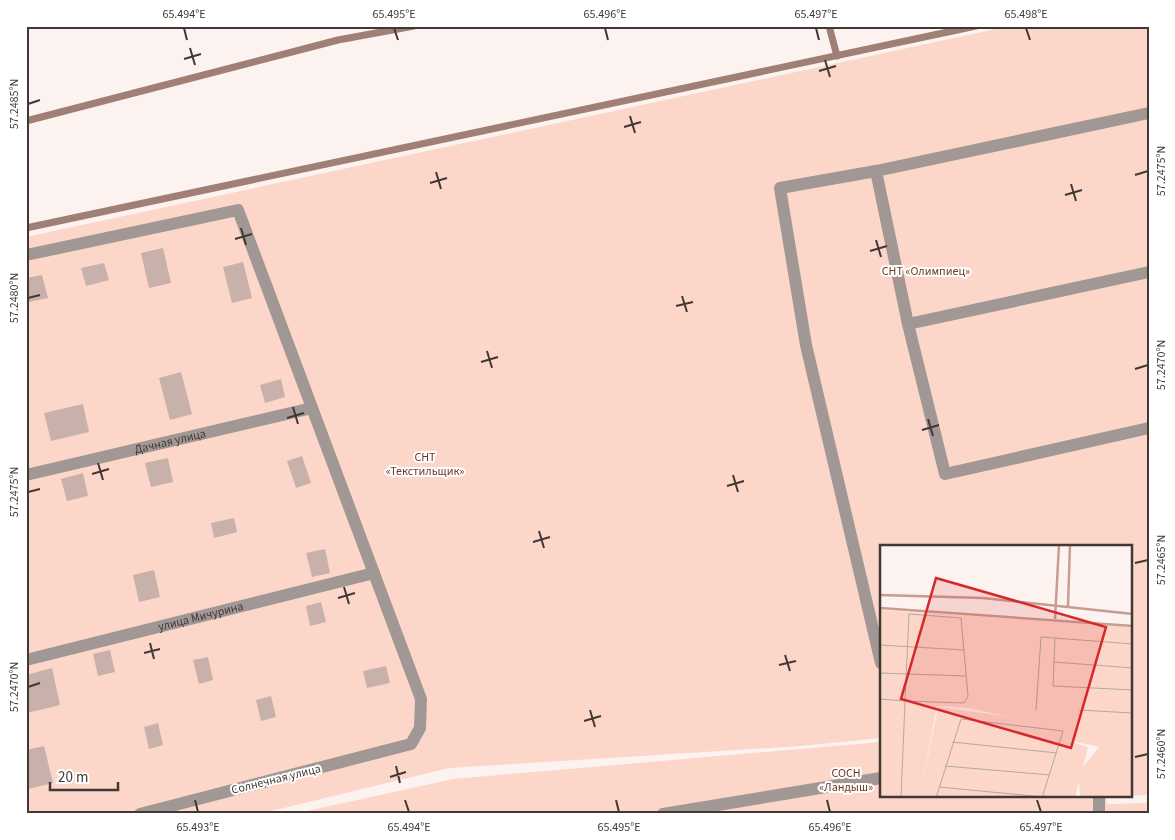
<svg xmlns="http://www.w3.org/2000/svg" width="1175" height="840" viewBox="0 0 1175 840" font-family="'Source Sans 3',sans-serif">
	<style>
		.green { fill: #fdd6ca }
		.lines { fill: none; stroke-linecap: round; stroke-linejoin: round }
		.stream { stroke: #a07f75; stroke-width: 7 }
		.building { fill: #c7b1aa }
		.minor { stroke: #a19794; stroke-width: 12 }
		.ticks { fill: none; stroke: #413835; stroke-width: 2 }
		.labels { text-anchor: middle; stroke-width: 4; stroke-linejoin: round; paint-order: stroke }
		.park-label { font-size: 12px; fill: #703826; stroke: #fff }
		.street-label { font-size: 12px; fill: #413835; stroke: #fff }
		.inset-river { fill: none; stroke: #c89d90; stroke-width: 2.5 }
		.inset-road { fill: none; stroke: #b1a8a5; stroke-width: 1 }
		.view { fill: #d62828; fill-opacity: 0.15; stroke: #d62828; stroke-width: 2.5 }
		.inset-edge { fill: none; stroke: #413835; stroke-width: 2.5 }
		.neatline { fill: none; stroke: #413835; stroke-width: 2 }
		.ticks-label { font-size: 12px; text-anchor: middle; fill: #413835 }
	</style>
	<rect width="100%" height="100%" fill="#fcf3f0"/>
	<g class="green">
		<path d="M1010 26H1149V795L1131 796V546H881V738L801 746 449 768 259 814H26V237Z"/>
		<path d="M881 742V796H1106L1107 804 1149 803V814H293L453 779Z"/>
	</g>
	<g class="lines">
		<g class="stream">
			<path d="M829 26 837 56"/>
			<path d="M26 121 338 40 414 26"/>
			<path d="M26 228 976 26"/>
		</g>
	</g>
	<g class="building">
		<path d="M163 248 171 283 149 288 141 253Z"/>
		<path d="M243 262 252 298 232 303 223 267Z"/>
		<path d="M104 263 109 280 86 286 81 268Z"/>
		<path d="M42 275 48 298 29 302 26 292V278Z"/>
		<path d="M181 372 192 414 170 420 159 378Z"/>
		<path d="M281 379 285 397 265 403 260 385Z"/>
		<path d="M83 404 89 432 51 441 44 413Z"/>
		<path d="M302 456 311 483 296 488 287 461Z"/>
		<path d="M168 458 173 482 151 487 145 463Z"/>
		<path d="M83 473 88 496 67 501 61 479Z"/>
		<path d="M234 518 237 532 214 538 211 523Z"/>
		<path d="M325 549 330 573 312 577 306 553Z"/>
		<path d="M154 570 160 597 139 602 133 575Z"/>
		<path d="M321 602 326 622 310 626 306 606Z"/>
		<path d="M110 650 115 672 98 676 93 654Z"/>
		<path d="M208 657 213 680 199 684 193 660Z"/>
		<path d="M386 666 390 683 367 688 363 671Z"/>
		<path d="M52 668 60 705 27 713 26 675Z"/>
		<path d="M271 696 276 717 261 721 256 700Z"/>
		<path d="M158 723 163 745 149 749 144 727Z"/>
		<path d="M44 746 53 783 28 789 26 750Z"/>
	</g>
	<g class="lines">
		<g class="minor">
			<path d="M876 171 908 324"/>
			<path d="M26 255 238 210 421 699 420 728 411 744 140 814"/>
			<path d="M1149 272 908 324 945 474 1149 428"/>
			<path id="s1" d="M26 475 312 408"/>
			<path id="s2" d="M26 660 374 573"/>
			<path d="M881 663 806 345 780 188 876 171 1149 113"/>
			<path d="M663 814 881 778"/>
			<path d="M1099 814V796"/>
		</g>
	</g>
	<path class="ticks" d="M184 28 187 40M394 28 398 40M605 28 608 40M816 28 819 40M1026 28 1030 40M190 48 195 65M184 59 201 54M825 60 830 77M819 71 836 66M28 104 40 100M630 116 635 133M624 127 641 122M436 172 441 189M1135 175 1148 171M430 183 447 178M1071 184 1076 201M1065 195 1082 190M241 228 246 245M235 239 252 234M876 240 881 257M870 251 887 246M682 296 687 312M28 298 40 295M676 306 693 302M487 351 492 368M481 362 498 357M1135 369 1148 365M293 407 298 424M287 418 304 413M928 419 933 436M922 430 939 425M98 463 103 480M92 474 109 469M733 475 738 492M727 486 744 481M28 492 40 489M539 531 544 548M533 542 550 537M1135 563 1148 560M344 587 349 604M338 598 355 593M150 643 154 659M144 653 160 649M785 655 790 671M779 665 796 661M28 687 40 683M590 710 595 727M584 721 601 716M1135 757 1148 754M396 766 400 783M390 777 406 772M195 800 198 812M405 800 409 812M616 800 619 812M827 800 830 812M1037 800 1041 812"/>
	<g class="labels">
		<g class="park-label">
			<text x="926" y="275">СНТ «Олимпиец»</text>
			<text x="425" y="461">СНТ<tspan x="425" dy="14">«Текстильщик»</tspan></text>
			<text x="846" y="777">СОСН<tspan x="846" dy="14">«Ландыш»</tspan></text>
		</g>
		<g class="street-label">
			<text dy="4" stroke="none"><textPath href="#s1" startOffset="148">Дачная улица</textPath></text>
			<text dy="4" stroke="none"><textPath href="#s2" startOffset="180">улица Мичурина</textPath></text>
			<text transform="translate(276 779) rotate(-14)" y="4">Солнечная улица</text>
		</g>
	</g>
	<g transform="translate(880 545)">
		<rect width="252" height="252" fill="#fcf3f0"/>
		<path d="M0 65 252 82V252H200L199 237 195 252H0ZM57 161 89 163 130 172 58 162 42 241ZM183 194 219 202 203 222 208 202Z" fill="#fdd6ca" fill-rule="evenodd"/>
		<path class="inset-river" d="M0 50 103 53 253 69M188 61 190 0M0 63 253 81M175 74 179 0"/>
		<path class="inset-road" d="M0 100 84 105M174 117 175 94M253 123 174 117 173 141 253 145M0 128 86 131M0 154 25 156 84 158 88 151 81 73 29 69 25 156 21 253M156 165 161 92 253 99M199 165 253 168M72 197 177 208M65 221 170 230M59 242 163 252M56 253 81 174 183 186 162 253"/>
		<path class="view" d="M56 33 226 82 191 203 21 154Z"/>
		<rect width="252" height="252" class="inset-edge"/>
	</g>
	<rect width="1175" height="840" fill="none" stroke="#ffffff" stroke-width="55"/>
	<path d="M50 782v8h68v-8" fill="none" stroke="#413835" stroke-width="2.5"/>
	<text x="58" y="782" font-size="15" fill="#413835" stroke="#ffffff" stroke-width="4" paint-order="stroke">20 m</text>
	<rect x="28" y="28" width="1120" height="784" class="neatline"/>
	<g class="ticks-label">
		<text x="184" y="18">65.494°E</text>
		<text x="394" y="18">65.495°E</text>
		<text x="605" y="18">65.496°E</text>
		<text x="816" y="18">65.497°E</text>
		<text x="1026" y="18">65.498°E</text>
		<text transform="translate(14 104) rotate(-90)" y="4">57.2485°N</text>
		<text transform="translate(1161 171) rotate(-90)" y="4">57.2475°N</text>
		<text transform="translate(14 298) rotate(-90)" y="4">57.2480°N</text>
		<text transform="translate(1161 365) rotate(-90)" y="4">57.2470°N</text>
		<text transform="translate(14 492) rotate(-90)" y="4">57.2475°N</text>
		<text transform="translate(1161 560) rotate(-90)" y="4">57.2465°N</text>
		<text transform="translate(14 687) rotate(-90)" y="4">57.2470°N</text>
		<text transform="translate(1161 754) rotate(-90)" y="4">57.2460°N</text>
		<text x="198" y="831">65.493°E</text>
		<text x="409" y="831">65.494°E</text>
		<text x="619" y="831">65.495°E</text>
		<text x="830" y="831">65.496°E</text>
		<text x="1041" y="831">65.497°E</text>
	</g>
</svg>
